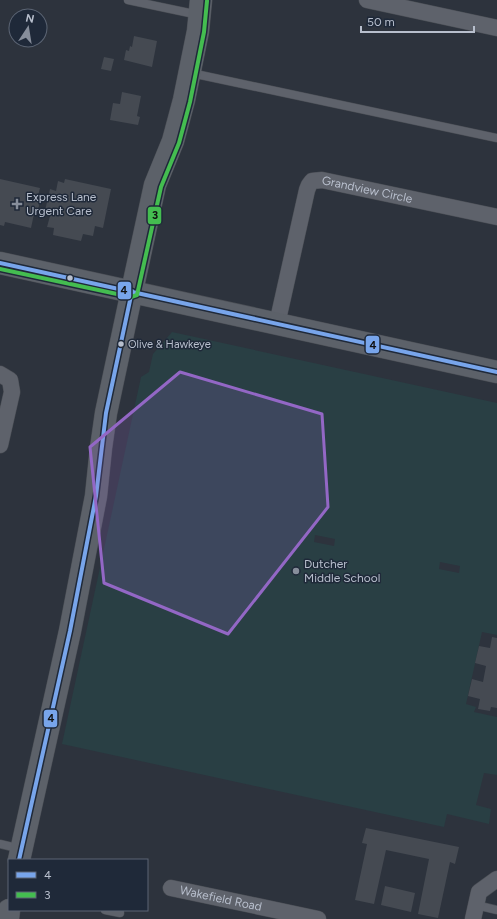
<svg xmlns="http://www.w3.org/2000/svg" width="497" height="919" viewBox="0 0 497 919" font-family="Figtree,sans-serif">
	<style>
		.green { fill: #293f44; fill-rule: evenodd }
		.building { fill: #454a52 }
		.lines { fill: none; stroke-linecap: round; stroke-linejoin: round }
		.lane-casing { stroke: #4a4e55; stroke-width: 9 }
		.street-casing { stroke: #4a4e55; stroke-width: 17 }
		.secondary-casing { stroke: #4a4e55; stroke-width: 23 }
		.lane { stroke: #5e626b; stroke-width: 8 }
		.street { stroke: #5e626b; stroke-width: 16 }
		.secondary { stroke: #5c6169; stroke-width: 22 }
		.bus-1-casing { stroke: #1f2939; stroke-width: 7 }
		.bus-2-casing { stroke: #1f2939; stroke-width: 7 }
		.bus-1 { stroke: #78a5eb; stroke-width: 4 }
		.bus-2 { stroke: #44bd50; stroke-width: 4 }
		.marked { fill: #9367c5; fill-opacity: 0.2; stroke: #9367c5; stroke-width: 3; stroke-linejoin: round }
		.poi-dot { fill: #878e9b; stroke: #1f2939; stroke-width: 1.5 }
		.bus-dot { fill: #b8bfcd; stroke: #1f2939; stroke-width: 1.5 }
		.labels { text-anchor: middle; stroke-width: 3; stroke-linejoin: round; paint-order: stroke }
		.bus-label { font-size: 11px; fill: #b8bfcd; stroke: #1f2939; text-anchor: start }
		.street-label { font-size: 12px; fill: #b8bfcd; stroke: #1f2939 }
		.poi-label { font-size: 12px; fill: #b8bfcd; stroke: #1f2939; text-anchor: start }
		.line-badge { stroke: #1f2939; stroke-width: 1.5 }
		.pale-badge-label { font-size: 11px; text-anchor: middle; font-weight: bold; fill: #111 }
	</style>
	<rect width="100%" height="100%" fill="#2d333d"/>
	<path class="green" d="M172 332 497 403V635L482 632 466 704 476 707 474 712 497 717V775L484 773 476 805 491 809 489 824 447 814 444 827 62 744 141 377 149 372 153 354ZM315 535 335 539 334 546 314 542ZM440 562 460 566 459 573 439 569Z"/>
	<g class="building">
		<path d="M134 36 157 41 152 67 124 60 126 50 129 51 130 46 132 47Z"/>
		<path d="M104 57 114 59 111 71 101 69Z"/>
		<path d="M122 92 141 96 137 116 140 117 138 125 110 120 113 103 120 104Z"/>
		<path d="M0 179 40 188 37 200 40 201 37 215 34 214 31 228 5 222 4 226 0 225Z"/>
		<path d="M65 179 111 189 103 228 95 226 93 236 83 234 81 241 53 235 54 228 47 227 50 216 44 215 50 189 56 191 58 181 64 183Z"/>
		<path d="M492 637 497 638V708L491 707 490 711 478 709 480 699 468 696 472 679 483 682 486 666 475 663 479 646 490 648Z"/>
		<path d="M366 828 459 847 455 864 450 862 438 918 418 914 429 859 386 850 374 904 355 900 367 844 362 843Z"/>
		<path d="M385 886 415 893 411 912 381 905Z"/>
	</g>
	<g class="lines">
		<g class="lane-casing">
			<g id="lane">
				<path d="M128 0 199 15"/>
				<path d="M191 73 497 138"/>
				<path d="M0 844 21 849"/>
				<path d="M476 905 497 910"/>
				<path d="M105 910 120 913"/>
			</g>
		</g>
		<g class="street-casing">
			<g id="street">
				<path d="M367 0 497 28"/>
				<path id="s1" d="M277 324 307 190 309 185 312 181 322 180 497 217"/>
				<path d="M0 374 10 380 12 392 0 445"/>
				<path id="s2" d="M171 888 318 919"/>
				<path d="M473 919 479 892 497 879"/>
			</g>
		</g>
		<g class="secondary-casing">
			<g id="secondary">
				<path d="M0 263 497 372"/>
				<path d="M19 860 70 631 96 496 101 448 106 413 132 291 155 185 173 141 184 100 198 31 201 0"/>
				<path d="M8 919 9 910"/>
			</g>
		</g>
		<use href="#lane" class="lane"/>
		<use href="#street" class="street"/>
		<use href="#secondary" class="secondary"/>
		<g class="bus-1-casing">
			<g id="bus-1">
				<path d="M0 263 497 372"/>
				<path d="M19 860 70 631 96 496 106 413 132 291"/>
			</g>
		</g>
		<g class="bus-2-casing">
			<path id="bus-2" d="M0 269 131 297 137 295 161 187 179 143 190 102 204 32 207 1"/>
		</g>
		<use href="#bus-1" class="bus-1"/>
		<use href="#bus-2" class="bus-2"/>
	</g>
	<path class="marked" d="M180 372 322 414 328 507 228 634 104 583 90 447Z"/>
	<g class="poi-dot">
		<path d="M15 198h4v4h4v4h-4v4h-4v-4h-4v-4h4z"/>
		<circle cx="296" cy="571" r="4"/>
	</g>
	<g class="bus-dot">
		<circle cx="70" cy="278" r="3.5"/>
		<circle cx="121" cy="344" r="3.5"/>
	</g>
	<g class="labels">
		<g class="bus-label">
			<text x="128" y="348">Olive &amp; Hawkeye</text>
		</g>
		<g class="street-label">
			<text dy="4" stroke="none"><textPath href="#s1" startOffset="204">Grandview Circle</textPath></text>
			<text dy="4" stroke="none"><textPath href="#s2" startOffset="51">Wakefield Road</textPath></text>
		</g>
		<g class="poi-label">
			<text x="26" y="201">Express Lane<tspan x="26" dy="14">Urgent Care</tspan></text>
			<text x="304" y="568">Dutcher<tspan x="304" dy="14">Middle School</tspan></text>
		</g>
	</g>
	<g class="line-badge">
		<rect x="147" y="206" width="15" height="19" rx="4" fill="#44bd50"/>
		<rect x="117" y="281" width="15" height="19" rx="4" fill="#78a5eb"/>
		<rect x="365" y="335" width="15" height="19" rx="4" fill="#78a5eb"/>
		<rect x="43" y="709" width="15" height="19" rx="4" fill="#78a5eb"/>
	</g>
	<g class="pale-badge-label">
		<text x="155" y="219">3</text>
		<text x="124" y="294">4</text>
		<text x="373" y="349">4</text>
		<text x="51" y="722">4</text>
	</g>
	<rect x="8" y="859" width="140" height="52" fill="#1f2939" stroke="#5c6574"/>
	<rect x="16" y="872" width="20" height="6" fill="#78a5eb" stroke="#5c6574"/>
	<text x="44" y="879" font-size="12" fill="#b8bfcd">4</text>
	<rect x="16" y="892" width="20" height="6" fill="#44bd50" stroke="#5c6574"/>
	<text x="44" y="899" font-size="12" fill="#b8bfcd">3</text>
	<g transform="translate(28 28) rotate(12)"><circle r="19" fill="#1f2939" stroke="#5c6574"/>
	<path d="M0-3L7 15L0 10L-7 15Z" fill="#878e9b"/>
	<text y="-6" font-size="11" font-weight="bold" text-anchor="middle" fill="#b8bfcd">N</text>
	</g>
	<path d="M361 26v6h113v-6" fill="none" stroke="#b8bfcd" stroke-width="2"/>
	<text x="367" y="26" font-size="12" fill="#b8bfcd" stroke="#1f2939" stroke-width="3" paint-order="stroke">50 m</text>
</svg>
